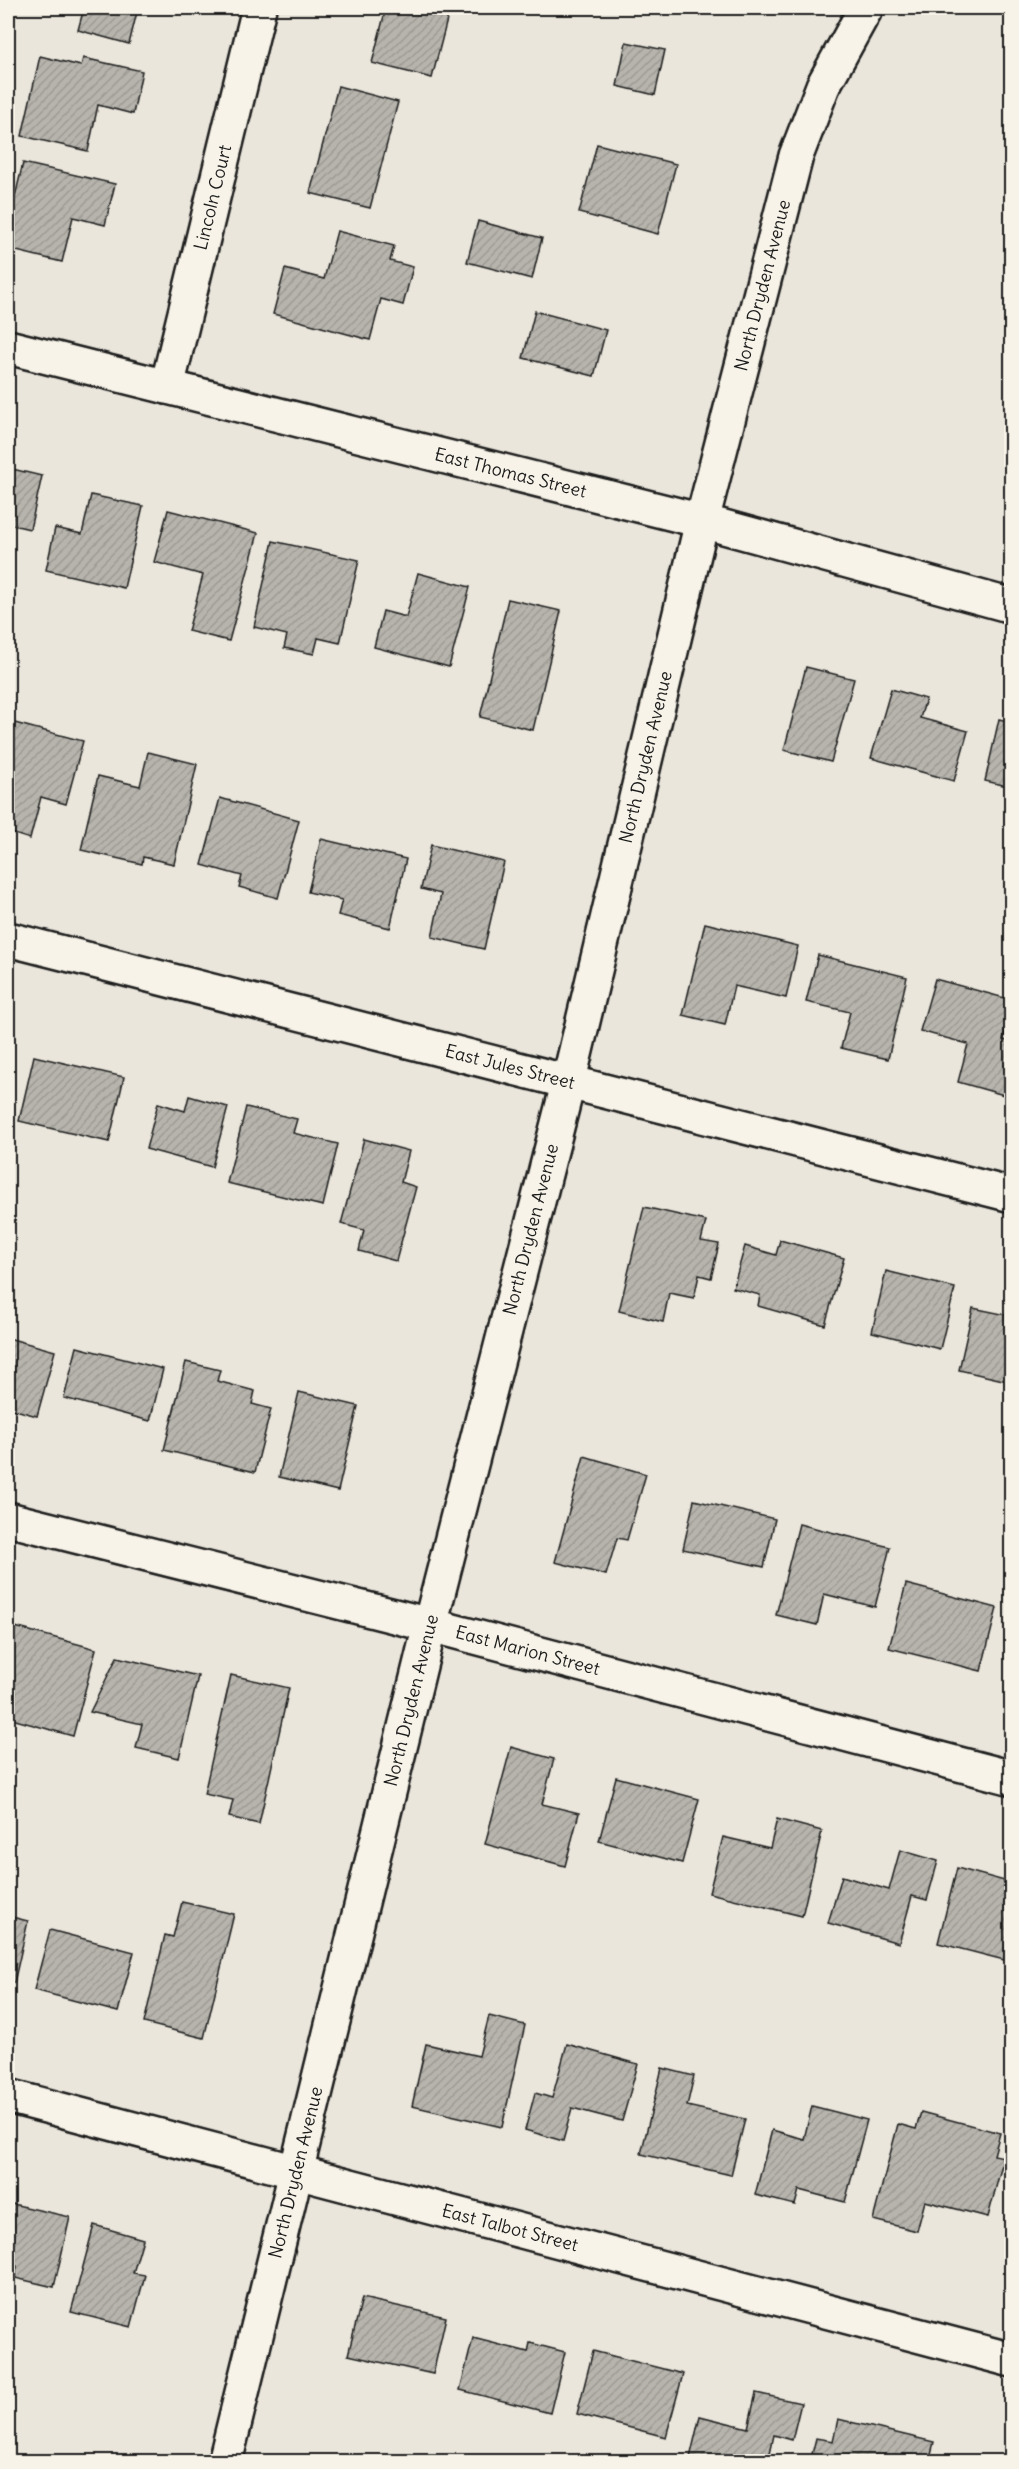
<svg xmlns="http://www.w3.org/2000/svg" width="1019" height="2469" viewBox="0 0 1019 2469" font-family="Delius,sans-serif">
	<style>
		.building { fill: url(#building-hatch); stroke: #1c1c1c; stroke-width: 1.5 }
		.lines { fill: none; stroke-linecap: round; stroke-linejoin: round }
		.minor-casing { stroke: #1c1c1c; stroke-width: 38 }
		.tertiary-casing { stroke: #1c1c1c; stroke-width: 38 }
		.minor { stroke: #f7f3e8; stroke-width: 33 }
		.tertiary { stroke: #f7f3e8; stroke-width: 33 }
		.labels { text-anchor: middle; stroke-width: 6; stroke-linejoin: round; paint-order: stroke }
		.street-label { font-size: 18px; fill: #1c1c1c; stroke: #f7f3e8 }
	</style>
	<defs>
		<pattern id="building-hatch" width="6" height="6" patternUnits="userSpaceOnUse" patternTransform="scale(1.5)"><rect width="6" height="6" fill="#b6b4ac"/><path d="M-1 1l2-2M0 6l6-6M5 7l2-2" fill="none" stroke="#9c9a93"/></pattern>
	</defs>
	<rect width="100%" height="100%" fill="#eae6dc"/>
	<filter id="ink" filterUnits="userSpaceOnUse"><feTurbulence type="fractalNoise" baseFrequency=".0167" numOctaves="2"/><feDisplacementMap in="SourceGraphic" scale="12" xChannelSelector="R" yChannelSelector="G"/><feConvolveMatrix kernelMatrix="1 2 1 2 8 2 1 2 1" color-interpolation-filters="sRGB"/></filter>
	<g filter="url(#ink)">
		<g class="building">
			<path d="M84 8H138L129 44 78 30Z"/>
			<path d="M386 8H450L432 78 372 63Z"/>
			<path d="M626 42 665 50 655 95 617 86Z"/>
			<path d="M40 56 81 66 83 58 142 71 133 114 98 105 88 151 22 136Z"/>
			<path d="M338 86 398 102 370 208 310 193Z"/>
			<path d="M597 144 676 164 658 234 579 213Z"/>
			<path d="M23 163 115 184 105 225 73 217 62 262 8 249V226Z"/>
			<path d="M478 221 542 238 532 279 467 262Z"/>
			<path d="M337 231 394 246 390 261 413 267 403 305 381 299 370 340 273 314 285 269 324 279Z"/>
			<path d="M535 311 606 330 594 376 523 358Z"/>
			<path d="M8 468 42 476 30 529 8 524Z"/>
			<path d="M91 495 143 506 124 588 46 570 55 528 82 534Z"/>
			<path d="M168 510 258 533 229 641 188 631 203 575 154 562Z"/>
			<path d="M273 541 359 560 340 643 318 638 314 654 284 648 287 635 254 627Z"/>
			<path d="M418 573 470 587 449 667 374 647 383 611 406 617Z"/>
			<path d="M508 599 561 611 533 730 480 717Z"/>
			<path d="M806 667 854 679 831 762 784 750Z"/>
			<path d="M891 689 926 699 920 718 968 731 954 781 871 758Z"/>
			<path d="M999 719 1012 722V787L985 781Z"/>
			<path d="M11 722 83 741 66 804 41 797 30 839 8 832V736Z"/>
			<path d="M148 752 197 764 174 864 143 857 142 864 81 850 98 776 140 786Z"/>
			<path d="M220 798 299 820 278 898 239 887 242 876 202 865Z"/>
			<path d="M321 839 406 859 390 928 338 915 342 900 308 892Z"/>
			<path d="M431 845 504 862 484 949 432 937 441 894 421 889Z"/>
			<path d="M705 923 798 946 786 998 734 986 725 1025 683 1015Z"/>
			<path d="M818 955 907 977 888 1059 841 1048 850 1012 806 1002Z"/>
			<path d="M935 979 1012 1000 1003 1040 1012 1042V1067L1004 1095 958 1082 968 1044 920 1031Z"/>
			<path d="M34 1056 124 1077 109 1142 19 1121Z"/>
			<path d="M189 1096 228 1107 212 1167 146 1149 158 1103 185 1111Z"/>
			<path d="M246 1107 297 1119 293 1133 338 1144 323 1206 227 1183Z"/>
			<path d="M364 1139 409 1151 401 1182 416 1187 396 1261 359 1251 364 1230 341 1224Z"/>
			<path d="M644 1207 706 1221 701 1241 719 1244 711 1278 699 1275 694 1298 669 1293 663 1322 619 1311Z"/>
			<path d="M780 1240 844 1258 825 1325 758 1306 760 1295 733 1288 745 1246 776 1255Z"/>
			<path d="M886 1271 955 1288 940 1349 872 1332Z"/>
			<path d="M973 1308 1012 1316V1382L959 1370Z"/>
			<path d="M8 1338 55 1351 37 1416 8 1408Z"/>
			<path d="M77 1347 163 1369 150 1421 64 1398Z"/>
			<path d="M186 1362 220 1370 217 1381 255 1391 252 1404 271 1409 255 1472 164 1450Z"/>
			<path d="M299 1392 358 1406 338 1491 279 1477Z"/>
			<path d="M584 1456 646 1474 627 1540 617 1538 606 1575 555 1562Z"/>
			<path d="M694 1500 775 1519 764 1567 683 1549Z"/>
			<path d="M799 1524 890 1547 875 1607 824 1594 817 1625 776 1615Z"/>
			<path d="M906 1584 997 1608 981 1671 889 1648Z"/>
			<path d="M8 1625 96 1649 73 1736 8 1718 12 1694 8 1693Z"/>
			<path d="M117 1657 198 1676 179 1758 136 1748 142 1724 90 1712Z"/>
			<path d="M231 1675 289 1688 259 1824 229 1817 233 1800 204 1794Z"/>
			<path d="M511 1747 554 1759 542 1804 579 1813 565 1866 485 1844Z"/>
			<path d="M616 1777 699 1799 682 1863 599 1841Z"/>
			<path d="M777 1819 822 1831 802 1916 709 1893 723 1837 770 1848Z"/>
			<path d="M900 1850 938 1861 927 1900 912 1896 899 1943 828 1923 842 1876 889 1890Z"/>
			<path d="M957 1868 1012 1883V1962L938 1943Z"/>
			<path d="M182 1902 234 1914 204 2038 144 2023 165 1935 173 1937Z"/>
			<path d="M8 1916 28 1921 14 1983 8 1982Z"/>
			<path d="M50 1930 134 1952 118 2012 34 1990Z"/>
			<path d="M489 2016 525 2025 502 2127 412 2106 426 2044 479 2056Z"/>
			<path d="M567 2044 638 2064 622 2121 572 2108 563 2141 525 2130 535 2093 552 2098Z"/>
			<path d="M662 2068 694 2076 687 2106 745 2119 731 2175 641 2154Z"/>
			<path d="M812 2106 867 2120 845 2202 799 2190 795 2205 755 2195 772 2130 804 2139Z"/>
			<path d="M921 2112 1000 2133 994 2155 1004 2157 988 2217 925 2201 917 2231 873 2220 898 2124 916 2129Z"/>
			<path d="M8 2203 70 2217 54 2287 15 2278 17 2266 8 2264Z"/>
			<path d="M94 2225 143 2239 133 2273 145 2275 131 2327 71 2312Z"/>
			<path d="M362 2298 446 2317 433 2374 348 2355Z"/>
			<path d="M473 2338 528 2352 530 2343 565 2352 550 2413 460 2390Z"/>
			<path d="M593 2351 683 2374 666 2437 577 2414Z"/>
			<path d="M756 2393 801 2403 792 2440 774 2435 768 2462H689L700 2416 748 2428Z"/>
			<path d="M838 2419 934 2442 929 2462H810L816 2438 833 2441Z"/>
		</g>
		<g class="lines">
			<g class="minor-casing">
				<g id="minor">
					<path id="s1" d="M167 387 259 8"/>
					<path id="s2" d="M8 939 1012 1195"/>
					<path id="s3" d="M8 1519 430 1625 1012 1778"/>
					<path id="s4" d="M8 2096 1012 2360"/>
				</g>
			</g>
			<g class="tertiary-casing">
				<g id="tertiary">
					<path id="s5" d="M8 347 702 521 1012 606"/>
					<path id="s6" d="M225 2462 430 1625 568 1084 702 521 796 156 823 86 866 8"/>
				</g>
			</g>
			<use href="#minor" class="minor"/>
			<use href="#tertiary" class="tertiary"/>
		</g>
	</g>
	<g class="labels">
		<g class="street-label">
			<text dy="6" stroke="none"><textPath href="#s1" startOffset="195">Lincoln Court</textPath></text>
			<text dy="6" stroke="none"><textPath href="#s6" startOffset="2242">North Dryden Avenue</textPath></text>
			<text dy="6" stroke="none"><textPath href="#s5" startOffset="518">East Thomas Street</textPath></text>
			<text dy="6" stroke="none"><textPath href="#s6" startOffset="1756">North Dryden Avenue</textPath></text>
			<text dy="6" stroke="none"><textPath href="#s2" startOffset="518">East Jules Street</textPath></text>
			<text dy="6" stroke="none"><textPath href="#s6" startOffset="1270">North Dryden Avenue</textPath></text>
			<text dy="6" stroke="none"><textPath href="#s3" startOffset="536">East Marion Street</textPath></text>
			<text dy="6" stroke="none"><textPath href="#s6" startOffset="784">North Dryden Avenue</textPath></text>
			<text dy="6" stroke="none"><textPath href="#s6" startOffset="298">North Dryden Avenue</textPath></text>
			<text dy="6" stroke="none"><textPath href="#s4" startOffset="519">East Talbot Street</textPath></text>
		</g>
	</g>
	<rect width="1019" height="2469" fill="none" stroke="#f7f3e8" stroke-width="30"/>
	<rect x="15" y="15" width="989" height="2439" fill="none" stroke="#1c1c1c" stroke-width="2" filter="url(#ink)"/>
</svg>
